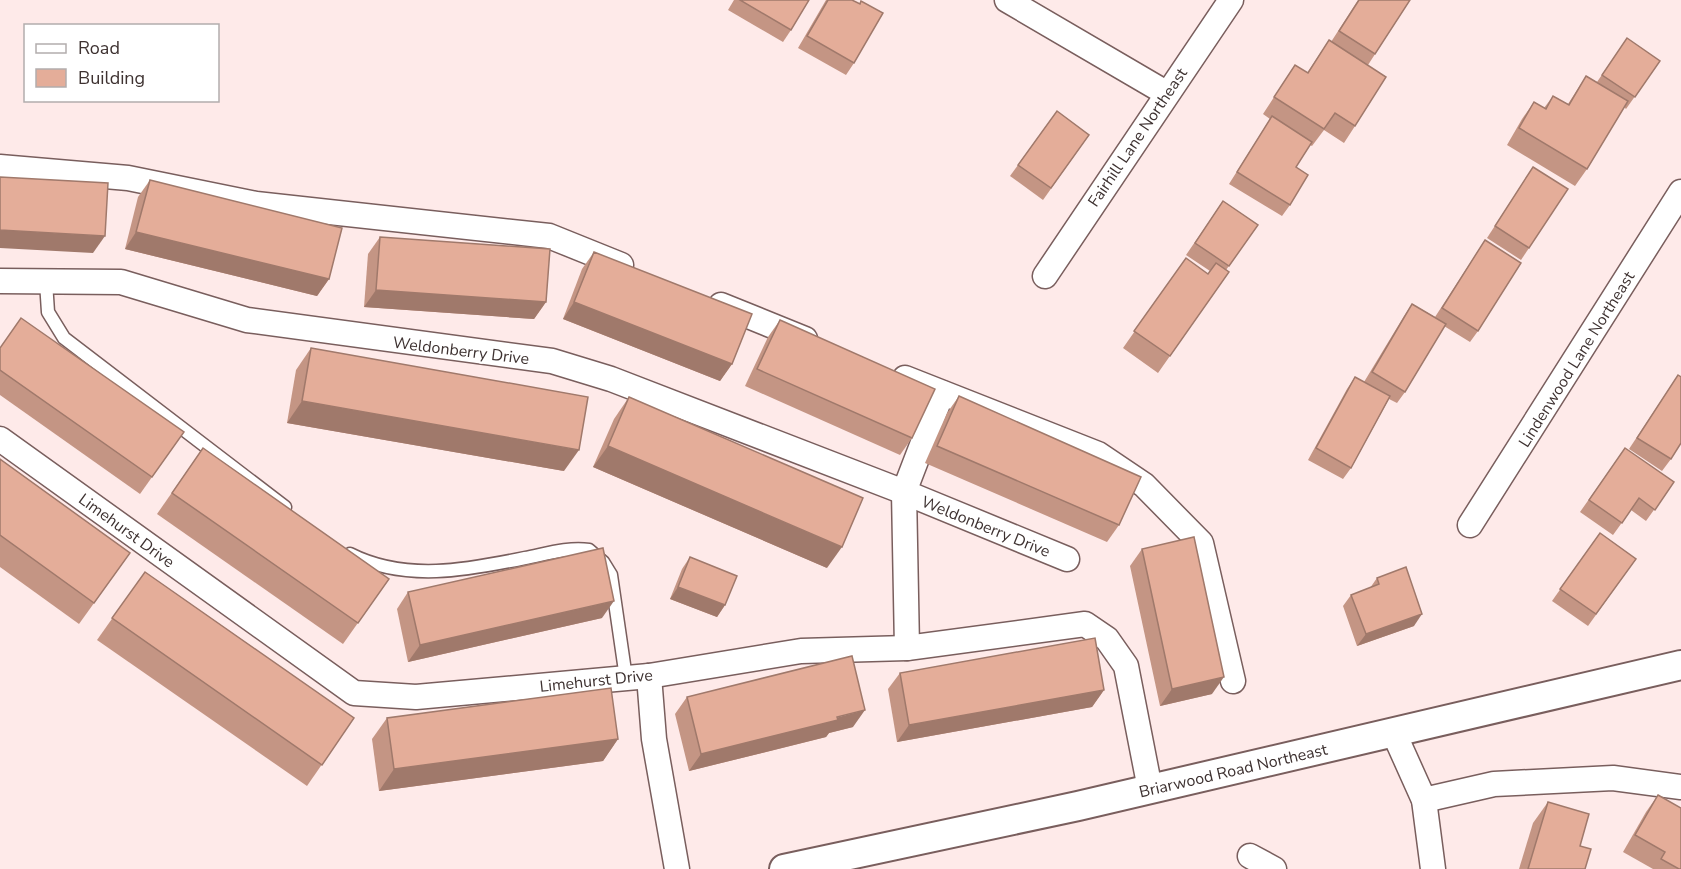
<svg xmlns="http://www.w3.org/2000/svg" width="1681" height="869" viewBox="0 0 1681 869" font-family="'Nunito Sans',sans-serif">
	<style>
		.lines { fill: none; stroke-linecap: round; stroke-linejoin: round }
		.service-casing { stroke: #795e5d; stroke-width: 15 }
		.minor-casing { stroke: #795e5d; stroke-width: 27 }
		.tertiary-casing { stroke: #795e5d; stroke-width: 32 }
		.service { stroke: #fff; stroke-width: 12 }
		.minor { stroke: #fff; stroke-width: 24 }
		.tertiary { stroke: #fff; stroke-width: 28 }
		.wall { fill: #c49584 }
		.shaded-wall { fill: #a0796b }
		.building { fill: #e4ad99; stroke: #a0796b; stroke-width: 1.5 }
		.labels { text-anchor: middle; stroke-width: 4.5; stroke-linejoin: round; paint-order: stroke }
		.street-label { font-size: 16px; fill: #3e3231; stroke: #fff }
	</style>
	<rect width="100%" height="100%" fill="#feeae9"/>
	<g class="lines">
		<g class="service-casing">
			<g id="service">
				<path d="M46 282 48 312 64 338 285 507"/>
				<path d="M350 554C405 582 467 570 525 558 546 554 568 547 589 550L603 562 611 575 626 678"/>
			</g>
		</g>
		<g class="minor-casing">
			<g id="minor">
				<path d="M1007 0 1166 93"/>
				<path d="M0 167 128 178 256 204 549 236 621 265"/>
				<path d="M1045 276 1231 0"/>
				<path d="M0 281 121 282 247 320 552 361 611 379 904 492 1067 559"/>
				<path d="M721 305 805 339"/>
				<path d="M905 378 1098 454 1144 485 1201 543 1233 681"/>
				<path d="M0 439 354 693 416 697 649 676 801 651 907 648 1085 624 1107 639 1126 666 1150 789"/>
				<path d="M1470 525 1681 192"/>
				<path d="M907 648 904 492 942 393"/>
				<path d="M649 676 654 739 677 869"/>
				<path d="M1393 731 1424 800 1433 869"/>
				<path d="M1424 800 1494 784 1613 778 1681 787"/>
				<path d="M1250 856 1274 869"/>
			</g>
		</g>
		<g class="tertiary-casing">
			<path id="tertiary" d="M784 869 1078 806 1681 665"/>
		</g>
		<use href="#service" class="service"/>
		<use href="#minor" class="minor"/>
		<use href="#tertiary" class="tertiary"/>
	</g>
	<g class="wall">
		<path d="M734 0H809L791 30 783 42 728 10Z"/>
		<path d="M826 0H852L859 4 861 1 854 63 846 75 798 48Z"/>
		<path d="M1358 0H1410L1368 65 1355 126 1344 143 1324 130 1312 146 1310 145 1296 167 1290 205 1282 216 1229 184 1270 119 1263 114 1295 65 1307 73 1329 40 1331 42Z"/>
		<path d="M1627 38 1660 61 1626 109 1624 107 1587 169 1575 186 1507 145 1522 119 1534 102 1544 108 1553 96 1568 104 1586 76 1597 82Z"/>
		<path d="M1057 111 1089 135 1043 200 1010 176Z"/>
		<path d="M1533 167 1529 248 1521 260 1487 238Z"/>
		<path d="M150 180 329 279 317 296 125 249 138 197Z"/>
		<path d="M1223 201 1258 225 1226 270 1229 272 1158 373 1123 348 1186 258 1208 274 1210 271 1186 255Z"/>
		<path d="M380 237 546 302 534 319 364 307 368 254Z"/>
		<path d="M1485 240 1478 331 1470 342 1444 326 1405 392 1397 403 1389 399 1351 468 1343 479 1308 460 1347 389 1355 377 1364 382 1404 316 1412 304 1435 317Z"/>
		<path d="M594 252 732 364 720 381 563 319 582 269Z"/>
		<path d="M780 320 912 438 900 455 745 386 768 337Z"/>
		<path d="M0 348 184 432 140 494 0 395Z"/>
		<path d="M311 348 564 471 287 423 296 370Z"/>
		<path d="M1678 375 1671 459 1662 471 1629 449Z"/>
		<path d="M959 396 1119 525 1107 542 925 463 947 413Z"/>
		<path d="M629 397 827 568 593 467 614 419Z"/>
		<path d="M203 448 389 579 343 644 157 514Z"/>
		<path d="M1625 448 1674 482 1646 521 1631 510 1613 535 1580 512Z"/>
		<path d="M0 459 130 553 79 624 0 567Z"/>
		<path d="M1600 533 1636 559 1588 626 1552 601Z"/>
		<path d="M1142 549 1212 694 1160 706 1130 566Z"/>
		<path d="M690 557 725 605 717 617 670 599 682 569Z"/>
		<path d="M145 572 354 718 307 786 97 640Z"/>
		<path d="M1377 578 1414 626 1357 646 1343 606 1351 595 1370 588Z"/>
		<path d="M408 592 602 618 408 662 397 609Z"/>
		<path d="M900 673 1104 690 1092 707 897 742 888 689Z"/>
		<path d="M687 697 853 727 829 733 826 737 689 771 675 714Z"/>
		<path d="M387 718 618 739 603 761 379 791 372 739Z"/>
		<path d="M1658 795 1681 869H1653L1623 852 1646 812Z"/>
		<path d="M1548 802 1580 846 1585 869H1519L1533 823Z"/>
	</g>
	<g class="shaded-wall">
		<path d="M0 230 105 236 93 253 0 248Z"/>
		<path d="M136 232 329 279 317 296 125 249Z"/>
		<path d="M376 290 546 302 534 319 364 307Z"/>
		<path d="M574 302 732 364 720 381 563 319Z"/>
		<path d="M302 401 579 450 564 471 287 423Z"/>
		<path d="M608 446 842 547 827 568 593 467Z"/>
		<path d="M678 587 725 605 717 617 670 599Z"/>
		<path d="M614 601 602 618 408 662 420 645Z"/>
		<path d="M1422 614 1414 626 1357 646 1366 634Z"/>
		<path d="M1224 677 1212 694 1160 706 1172 689Z"/>
		<path d="M1104 690 1092 707 897 742 909 725Z"/>
		<path d="M865 710 853 727 829 733 826 737 689 771 701 754Z"/>
		<path d="M618 739 603 761 379 791 394 769Z"/>
	</g>
	<g class="building">
		<path d="M740 0H809L791 30Z"/>
		<path d="M828 0H852L860 4 861 1 883 13 854 63 807 36Z"/>
		<path d="M1359 0H1410L1375 54 1339 31Z"/>
		<path d="M1627 38 1660 61 1635 97 1602 75Z"/>
		<path d="M1329 40 1386 77 1355 126 1335 113 1324 129 1274 97 1295 65 1308 73Z"/>
		<path d="M1586 76 1628 101 1587 169 1519 128 1534 102 1546 109 1553 96 1569 105Z"/>
		<path d="M1057 111 1089 135 1051 188 1018 165Z"/>
		<path d="M1272 116 1312 142 1296 167 1308 175 1290 205 1237 172Z"/>
		<path d="M1533 167 1568 189 1529 248 1495 226Z"/>
		<path d="M0 177 108 183 105 236 0 230Z"/>
		<path d="M150 180 342 228 329 279 136 232Z"/>
		<path d="M1223 201 1258 225 1229 266 1195 243Z"/>
		<path d="M380 237 550 249 546 302 376 290Z"/>
		<path d="M1485 240 1521 263 1478 331 1442 308Z"/>
		<path d="M594 252 752 314 732 364 574 302Z"/>
		<path d="M1186 258 1208 274 1216 263 1229 272 1170 356 1134 331Z"/>
		<path d="M1412 304 1446 324 1405 392 1372 372Z"/>
		<path d="M21 318 184 432 152 477 0 370V348Z"/>
		<path d="M780 320 935 389 912 438 757 369Z"/>
		<path d="M311 348 588 397 579 450 302 401Z"/>
		<path d="M1678 375 1681 377V443L1671 459 1637 438Z"/>
		<path d="M1355 377 1390 396 1351 468 1316 448Z"/>
		<path d="M959 396 1141 477 1119 525 937 446Z"/>
		<path d="M629 397 863 498 842 547 608 446Z"/>
		<path d="M203 448 389 579 358 623 172 493Z"/>
		<path d="M1625 448 1674 482 1655 510 1639 498 1622 523 1589 500Z"/>
		<path d="M0 459 130 553 94 603 0 535Z"/>
		<path d="M1600 533 1636 559 1596 614 1560 589Z"/>
		<path d="M1194 537 1224 677 1172 689 1142 549Z"/>
		<path d="M603 548 614 601 420 645 408 592Z"/>
		<path d="M690 557 737 576 725 605 678 587Z"/>
		<path d="M1406 567 1422 614 1366 634 1351 595 1379 584 1377 578Z"/>
		<path d="M145 572 354 718 322 765 112 618Z"/>
		<path d="M1095 638 1104 690 909 725 900 673Z"/>
		<path d="M852 656 865 710 837 717 838 720 701 754 687 697Z"/>
		<path d="M611 688 618 739 394 769 387 718Z"/>
		<path d="M1658 795 1681 808V869H1679L1661 859 1665 852 1635 835Z"/>
		<path d="M1548 802 1589 814 1580 846 1591 849 1585 869H1528Z"/>
	</g>
	<g class="labels">
		<g class="street-label">
			<text transform="translate(1137 137) rotate(-56)" y="6">Fairhill Lane Northeast</text>
			<text transform="translate(461 350) rotate(7)" y="6">Weldonberry Drive</text>
			<text transform="translate(1576 359) rotate(-58)" y="6">Lindenwood Lane Northeast</text>
			<text transform="translate(986 526) rotate(22)" y="6">Weldonberry Drive</text>
			<text transform="translate(127 530) rotate(36)" y="6">Limehurst Drive</text>
			<text transform="translate(596 680) rotate(-6)" y="6">Limehurst Drive</text>
			<text transform="translate(1233 770) rotate(-13)" y="6">Briarwood Road Northeast</text>
		</g>
	</g>
	<rect x="24" y="24" width="195" height="78" fill="#ffffff" stroke="#b2adad" stroke-width="1.5"/>
	<rect x="36" y="44" width="30" height="9" fill="#ffffff" stroke="#b2adad" stroke-width="1.5"/>
	<text x="78" y="54" font-size="18" fill="#3e3231">Road</text>
	<rect x="36" y="69" width="30" height="18" fill="#e4ad99" stroke="#b2adad" stroke-width="1.5"/>
	<text x="78" y="84" font-size="18" fill="#3e3231">Building</text>
</svg>
